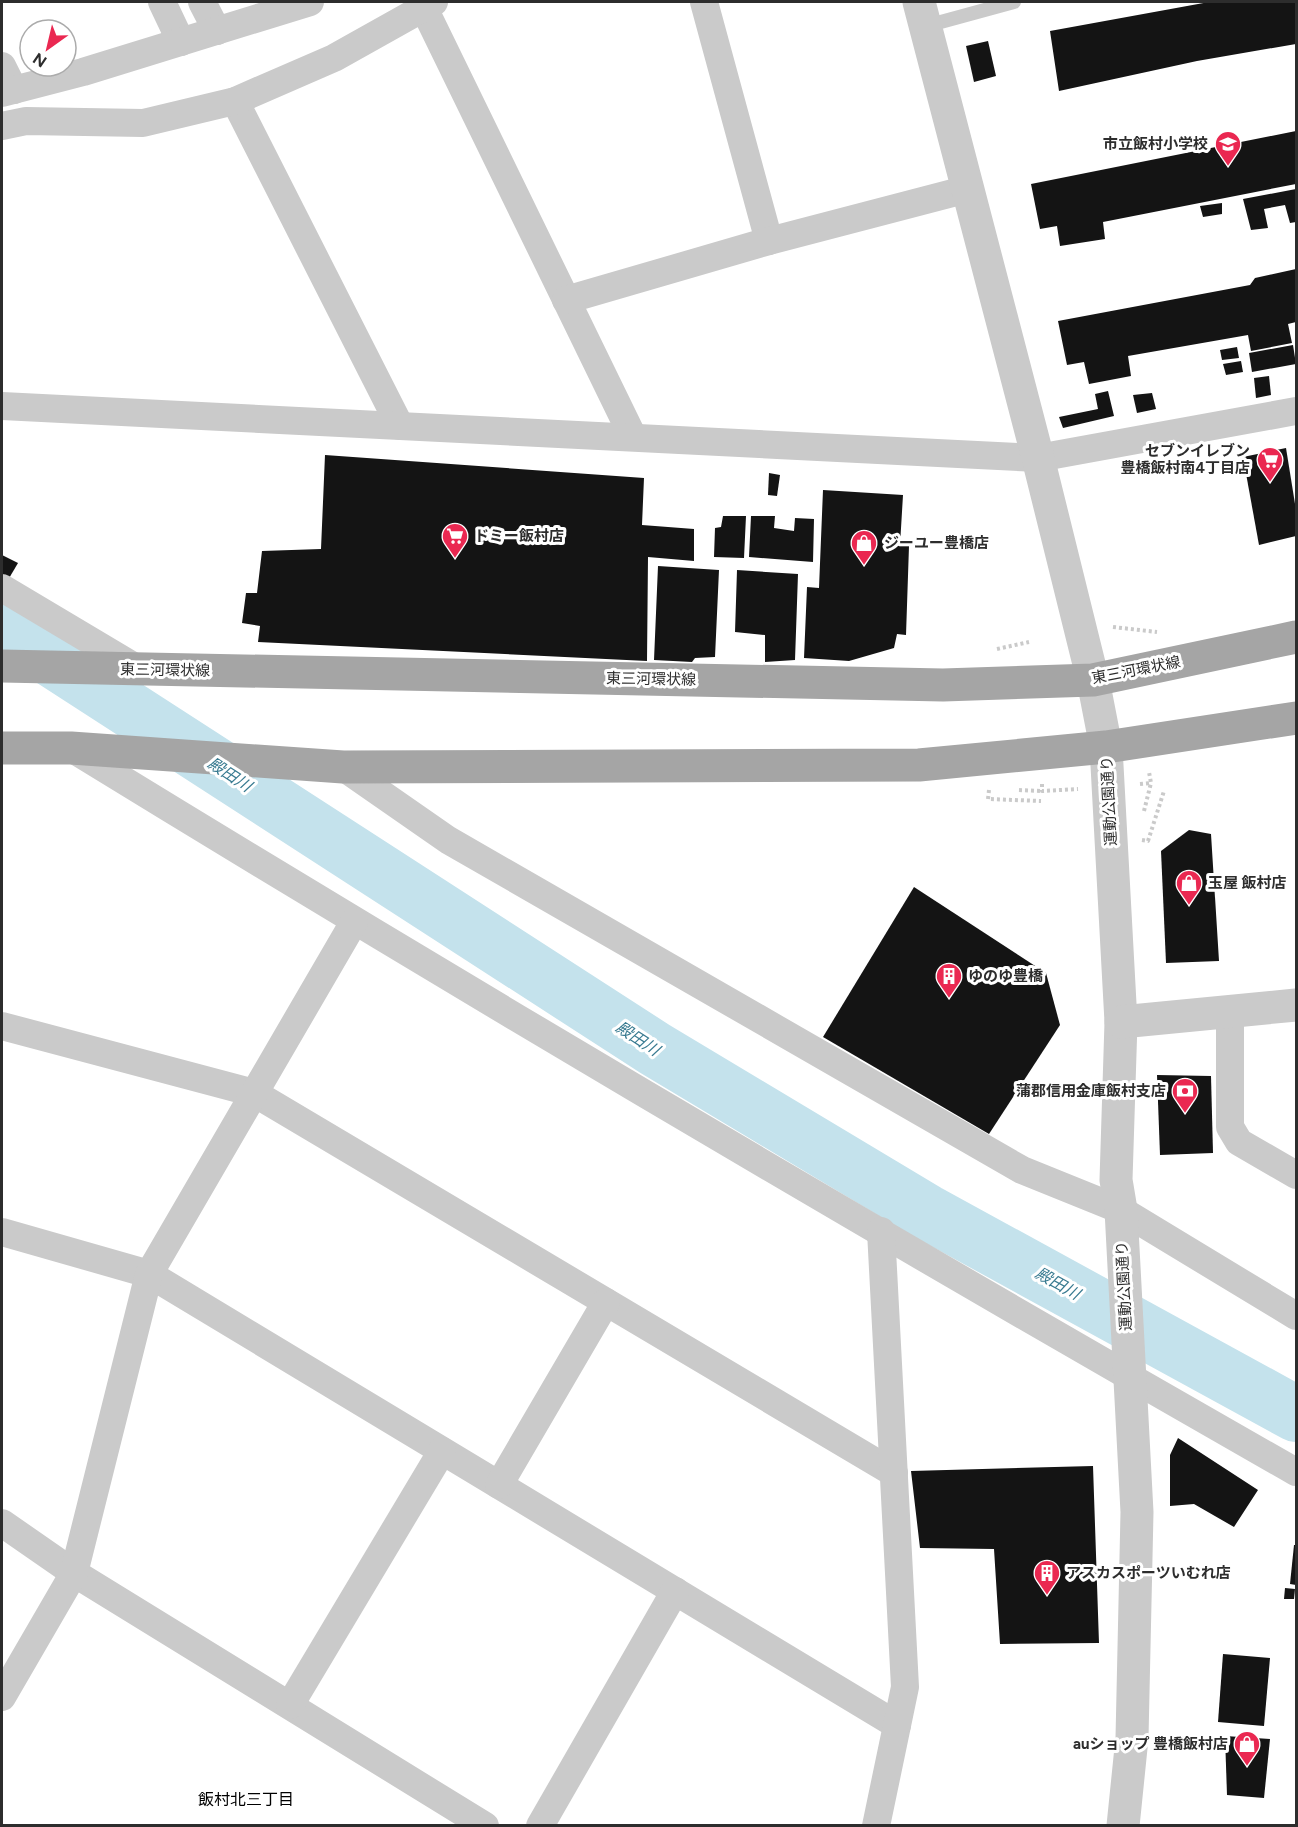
<svg xmlns="http://www.w3.org/2000/svg" width="1298" height="1827" viewBox="0 0 1298 1827" font-family="Figtree,'Noto Sans JP',sans-serif">
	<style>
		.lines { fill: none; stroke-linecap: round; stroke-linejoin: round }
		.river { stroke: #c4e2ec; stroke-width: 56 }
		.building { fill: #141414 }
		.path { stroke: #cacaca; stroke-width: 4; stroke-dasharray: 3 3; stroke-linecap: butt }
		.service { stroke: #cacaca; stroke-width: 14 }
		.minor { stroke: #cacaca; stroke-width: 28 }
		.tertiary { stroke: #cacaca; stroke-width: 33 }
		.primary { stroke: #a5a5a5; stroke-width: 33 }
		.labels { text-anchor: middle; stroke-width: 6; stroke-linejoin: round; paint-order: stroke }
		.poi-label { font-size: 15px; font-weight: bold; fill: #2d2d2d; stroke: #fff; text-anchor: start }
		.street-label { font-size: 15px; fill: #2d2d2d; stroke: #fff }
		.water-label { font-size: 16px; font-style: italic; fill: #397b91; stroke: #fff }
		.neighbourhood-label { font-size: 16px; fill: #000; stroke: #fff }
	</style>
	<rect width="100%" height="100%" fill="#fff"/>
	<g class="lines">
		<path class="river" d="M2 627 655 1049 927 1212 1296 1414"/>
	</g>
	<g class="building">
		<path d="M1209 2H1296V44L1197 61 1059 91 1050 31Z"/>
		<path d="M988 41 996 76 974 82 966 46Z"/>
		<path d="M1296 131V184L1103 222 1105 239 1060 246 1057 226 1040 229 1031 184Z"/>
		<path d="M1296 189V222L1290 223 1285 205 1264 209 1268 228 1251 230 1243 199Z"/>
		<path d="M1222 203V214L1203 217 1200 206Z"/>
		<path d="M1296 269V322L1288 324 1292 343 1251 351 1248 335 1128 356 1131 376 1089 384 1084 362 1067 365 1058 321 1250 285 1255 278Z"/>
		<path d="M1293 345 1296 364 1252 372 1249 353Z"/>
		<path d="M1237 347 1239 358 1222 360 1220 350Z"/>
		<path d="M1241 361 1243 372 1226 375 1223 364Z"/>
		<path d="M1269 376 1271 395 1256 398 1254 378Z"/>
		<path d="M1108 391 1114 416 1063 428 1059 417 1098 409 1095 394Z"/>
		<path d="M1152 393 1156 409 1137 413 1133 395Z"/>
		<path d="M1286 448 1296 510V536L1259 545 1243 457Z"/>
		<path d="M325 455 644 478 642 525 694 529V561L648 557 647 661 258 642 260 626 242 623 246 593H257L262 551 321 549Z"/>
		<path d="M769 473 780 475 777 496 768 495Z"/>
		<path d="M823 490 903 495 900 545 909 546 906 635 897 634 894 648 849 661 804 658 807 587 819 588Z"/>
		<path d="M723 516H746L744 558 714 557 715 528 721 527Z"/>
		<path d="M751 516H775L774 528 794 531 795 518 814 519 813 562 749 557Z"/>
		<path d="M2 555 18 563 8 580 2 576Z"/>
		<path d="M658 566 719 570 715 657 695 658 692 662 654 660Z"/>
		<path d="M737 570 798 574 795 660 765 662V635L735 632Z"/>
		<path d="M1189 830 1211 834 1219 961 1166 963 1161 851Z"/>
		<path d="M914 887 1046 973 1060 1025 989 1134 823 1037Z"/>
		<path d="M1157 1075 1211 1076 1213 1153 1160 1155Z"/>
		<path d="M1178 1438 1258 1490 1234 1527 1194 1504 1170 1506V1455Z"/>
		<path d="M1093 1466 1099 1643 1000 1644 994 1549 920 1548 911 1471Z"/>
		<path d="M1294 1545H1296V1585L1290 1584Z"/>
		<path d="M1285 1588 1295 1589 1294 1599H1284Z"/>
		<path d="M1223 1654 1270 1658 1264 1726 1218 1722Z"/>
		<path d="M1225 1736 1270 1739 1264 1798 1227 1795Z"/>
	</g>
	<g class="lines">
		<g class="path">
			<path d="M1113 627 1157 632"/>
			<path d="M997 649 1029 642"/>
			<path d="M1042 784V791L1078 789"/>
			<path d="M1140 784 1151 783"/>
			<path d="M989 790 988 799 1041 801"/>
			<path d="M1019 790 1042 791"/>
			<path d="M1144 811 1151 783 1149 772"/>
			<path d="M1142 840 1148 841 1164 791"/>
		</g>
		<path class="service" d="M926 26 1014 2"/>
		<g class="minor">
			<path d="M162 2 181 42"/>
			<path d="M202 2 217 31"/>
			<path d="M425 2 423 6 633 437"/>
			<path d="M704 2 769 241"/>
			<path d="M2 66 14 90"/>
			<path d="M2 93 83 72 310 2"/>
			<path d="M235 101 400 426"/>
			<path d="M2 126 26 121 143 123 235 101 334 58 434 2"/>
			<path d="M566 300 769 241 968 189"/>
			<path d="M2 406 1038 458 1296 411"/>
			<path d="M2 588 138 669"/>
			<path d="M71 748C475 996 884 1237 1296 1472"/>
			<path d="M343 767 448 840 1022 1170 1121 1210 1296 1316"/>
			<path d="M1230 1011V1127L1239 1142 1296 1175"/>
			<path d="M2 1026 254 1093 894 1473"/>
			<path d="M2 1232 149 1274 897 1725"/>
			<path d="M499 1485 606 1302"/>
			<path d="M2 1523 74 1573 485 1826"/>
			<path d="M2 1697 74 1573 149 1274 354 922"/>
			<path d="M290 1705 442 1451"/>
			<path d="M540 1826 675 1591"/>
			<path d="M876 1826 905 1687 881 1231"/>
		</g>
		<g class="tertiary">
			<path d="M919 2 1038 458 1093 680 1106 747 1121 1022 1116 1180 1121 1210 1137 1512 1132 1738 1123 1826"/>
			<path d="M1121 1022 1296 1005"/>
		</g>
		<g class="primary">
			<path d="M2 666 943 685 1093 680 1296 637"/>
			<path d="M2 748H71L343 767 919 765 1106 747 1296 718"/>
		</g>
	</g>
	<defs>
		<g id="school-pin" transform="scale(1.35)"><path d="M0 17L-7.5 6A9.5 9.5 0 1 1 7.5 6Z" fill="#ea2851" stroke="#fff"/><path d="M0-5L7-2L0 1L-7-2ZM-4 1L0 2.5L4 1V4Q0 6-4 4Z" fill="#fff"/></g>
		<g id="supermarket-pin" transform="scale(1.35)"><path d="M0 17L-7.5 6A9.5 9.5 0 1 1 7.5 6Z" fill="#ea2851" stroke="#fff"/><path d="M-6-5.5h2.5l.6 2H6L4.5 2H-2.5L-4.4-4H-6ZM-1.5 3.2a1.3 1.3 0 1 0 .1 0ZM3 3.2a1.3 1.3 0 1 0 .1 0Z" fill="#fff"/></g>
		<g id="shop-pin" transform="scale(1.35)"><path d="M0 17L-7.5 6A9.5 9.5 0 1 1 7.5 6Z" fill="#ea2851" stroke="#fff"/><path d="M-5-2.5h2.3a2.7 3.5 0 0 1 5.4 0H5L5.5 6h-11ZM-1.5-2.5h3a1.5 2.3 0 0 0-3 0Z" fill="#fff"/></g>
		<g id="building-pin" transform="scale(1.35)"><path d="M0 17L-7.5 6A9.5 9.5 0 1 1 7.5 6Z" fill="#ea2851" stroke="#fff"/><path d="M-4-6H4V6H1V3H-1V6H-4ZM-2.5-4.3h1.7v1.8h-1.7ZM.8-4.3h1.7v1.8H.8ZM-2.5-1h1.7V.8h-1.7ZM.8-1h1.7V.8H.8Z" fill="#fff"/></g>
		<g id="bank-pin" transform="scale(1.35)"><path d="M0 17L-7.5 6A9.5 9.5 0 1 1 7.5 6Z" fill="#ea2851" stroke="#fff"/><path d="M-6-4H6V4H-6ZM0-2.3a2.3 2.3 0 1 0 0 4.6a2.3 2.3 0 1 0 0-4.6Z" fill="#fff"/></g>
	</defs>
	<g fill-rule="evenodd">
		<use href="#school-pin" x="1228" y="144"/>
		<use href="#supermarket-pin" x="1270" y="460"/>
		<use href="#supermarket-pin" x="455" y="536"/>
		<use href="#shop-pin" x="864" y="543"/>
		<use href="#shop-pin" x="1189" y="883"/>
		<use href="#building-pin" x="949" y="976"/>
		<use href="#bank-pin" x="1185" y="1091"/>
		<use href="#building-pin" x="1047" y="1573"/>
		<use href="#shop-pin" x="1247" y="1744"/>
	</g>
	<g class="labels">
		<g class="poi-label">
			<text x="1208" y="149" text-anchor="end">市立飯村小学校</text>
			<text x="1250" y="456" text-anchor="end">セブンイレブン<tspan x="1250" dy="17">豊橋飯村南4丁目店</tspan></text>
			<text x="474" y="541">ドミー飯村店</text>
			<text x="884" y="548">ジーユー豊橋店</text>
			<text x="1208" y="888">玉屋 飯村店</text>
			<text x="968" y="981">ゆのゆ豊橋</text>
			<text x="1166" y="1096" text-anchor="end">蒲郡信用金庫飯村支店</text>
			<text x="1066" y="1578">アスカスポーツいむれ店</text>
			<text x="1228" y="1749" text-anchor="end">auショップ 豊橋飯村店</text>
		</g>
		<g class="street-label">
			<text transform="translate(165 670) rotate(1)" y="5">東三河環状線</text>
			<text transform="translate(1136 670) rotate(-11)" y="5">東三河環状線</text>
			<text transform="translate(651 679) rotate(1)" y="5">東三河環状線</text>
			<text transform="translate(1109 801) rotate(-93)" y="5">運動公園通り</text>
			<text transform="translate(1124 1286) rotate(-93)" y="5">運動公園通り</text>
		</g>
		<g class="water-label">
			<text transform="translate(230 774) rotate(33)" y="6">殿田川</text>
			<text transform="translate(638 1038) rotate(33)" y="6">殿田川</text>
			<text transform="translate(1058 1283) rotate(29)" y="6">殿田川</text>
		</g>
		<g class="neighbourhood-label">
			<text x="246" y="1805">飯村北三丁目</text>
		</g>
	</g>
	<rect width="1298" height="1827" fill="none" stroke="#2d2d2d" stroke-width="6"/>
	<g transform="translate(48 48) rotate(214)"><circle r="28" fill="#ffffff" stroke="#ababab" stroke-width="1.5"/>
	<path d="M0-4.5L10 22L0 15L-10 22Z" fill="#ea2851"/>
	<text y="-9" font-size="16" font-weight="bold" text-anchor="middle" fill="#2d2d2d">N</text>
	</g>
</svg>
